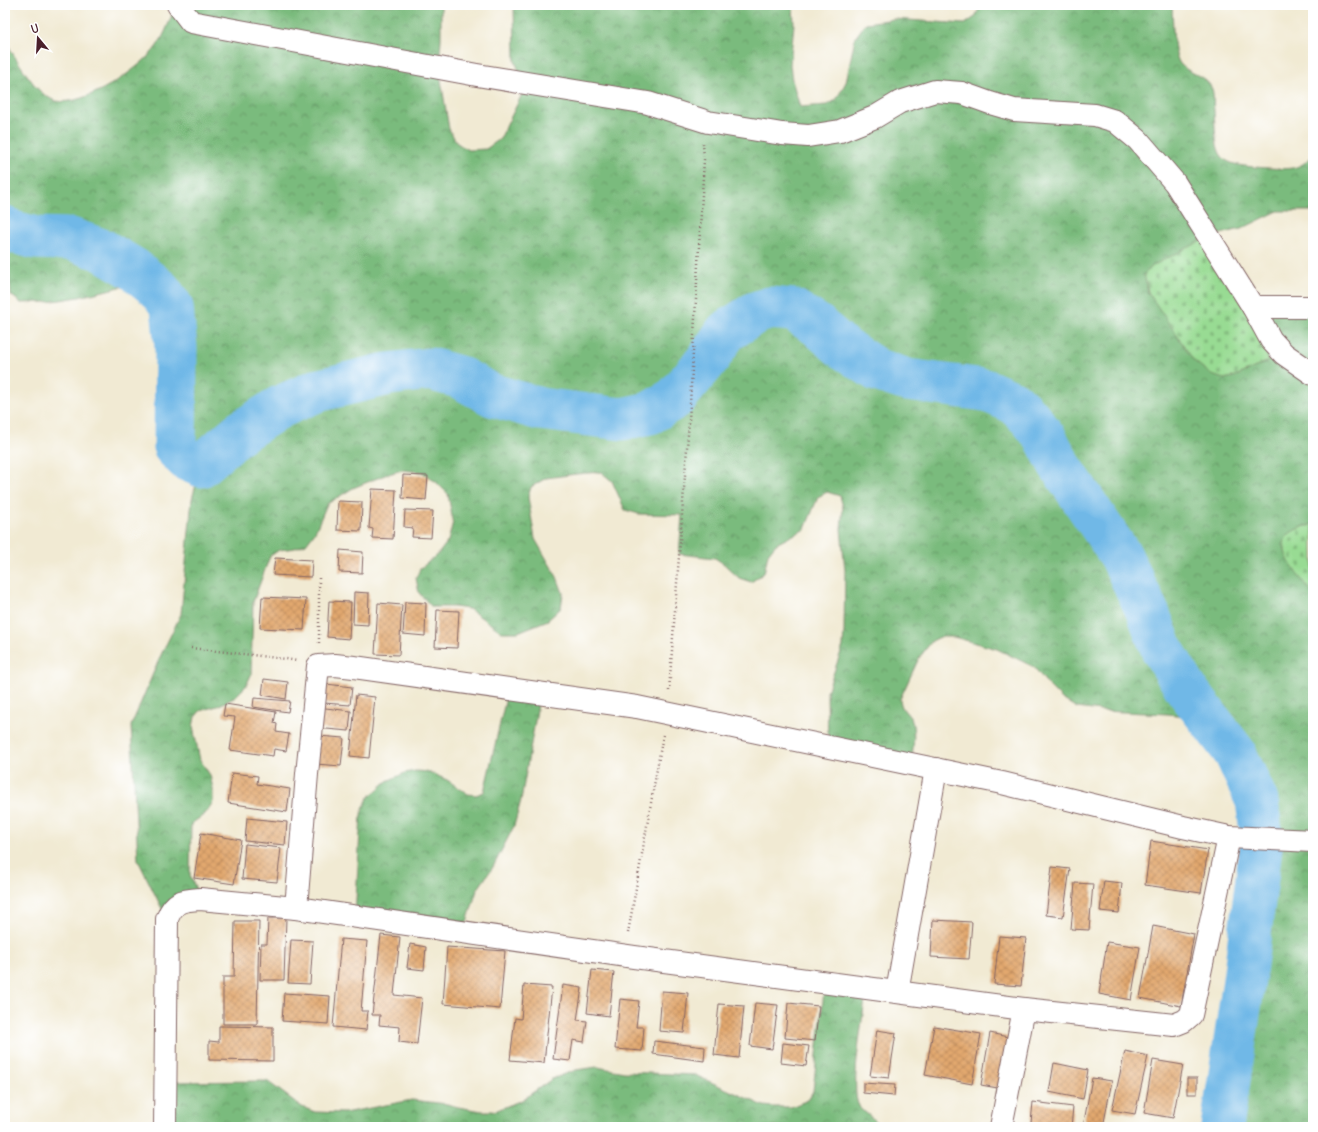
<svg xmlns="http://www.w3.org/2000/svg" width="1318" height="1132" viewBox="0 0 1318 1132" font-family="Delius,sans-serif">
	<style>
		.forest { fill: url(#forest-crowns); stroke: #626d54 }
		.cemetery { fill: url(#cemetery-stones); stroke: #717d5f }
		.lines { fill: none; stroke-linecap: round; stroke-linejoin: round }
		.river { stroke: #70b8e7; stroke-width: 43 }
		.building { fill: url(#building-cross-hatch) }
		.minor-casing { stroke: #846666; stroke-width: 24 }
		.path { stroke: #846666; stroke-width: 2.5; stroke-dasharray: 1 3; stroke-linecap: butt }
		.minor { stroke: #fff; stroke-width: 22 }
	</style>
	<defs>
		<pattern id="forest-crowns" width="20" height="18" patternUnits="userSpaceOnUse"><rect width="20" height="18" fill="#7abb7d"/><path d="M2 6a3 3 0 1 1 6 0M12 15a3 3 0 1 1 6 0" fill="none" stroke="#669767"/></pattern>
		<pattern id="cemetery-stones" width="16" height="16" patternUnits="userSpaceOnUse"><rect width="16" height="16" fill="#98db93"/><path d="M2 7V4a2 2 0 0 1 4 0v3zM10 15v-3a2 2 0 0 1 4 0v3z" fill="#84bc7f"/></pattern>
		<pattern id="building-cross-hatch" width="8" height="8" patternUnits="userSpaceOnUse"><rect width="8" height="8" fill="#e2a86e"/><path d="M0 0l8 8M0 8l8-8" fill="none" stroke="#b9885b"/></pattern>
	</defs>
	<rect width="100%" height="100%" fill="#fff"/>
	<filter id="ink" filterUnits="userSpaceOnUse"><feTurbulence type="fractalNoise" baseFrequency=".025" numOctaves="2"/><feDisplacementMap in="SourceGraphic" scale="8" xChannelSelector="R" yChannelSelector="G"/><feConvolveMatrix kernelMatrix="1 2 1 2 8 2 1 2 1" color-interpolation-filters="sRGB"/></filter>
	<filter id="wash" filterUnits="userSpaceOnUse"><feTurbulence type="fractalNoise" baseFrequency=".012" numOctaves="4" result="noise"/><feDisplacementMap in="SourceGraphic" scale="16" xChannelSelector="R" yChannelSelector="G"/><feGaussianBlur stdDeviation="0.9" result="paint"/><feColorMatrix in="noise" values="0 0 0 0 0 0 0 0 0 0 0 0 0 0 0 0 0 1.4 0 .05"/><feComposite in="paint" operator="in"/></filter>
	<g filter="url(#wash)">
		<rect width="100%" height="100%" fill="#f1ead3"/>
		<g class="forest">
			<path d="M175 5H441V39L439 68 449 129 457 143 468 150 486 149 500 139 527 84 519 71 515 61 514 5H793L794 24 790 65 792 80 800 107 827 105 836 100 846 82 855 38 866 23 894 19 965 24 975 17 981 5H1172C1173 19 1172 55 1181 65 1190 74 1207 76 1212 89 1214 94 1213 104 1214 110 1217 161 1215 165 1269 168 1288 169 1299 171 1313 155V211H1278L1241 229 1209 237 1224 379 1236 376 1284 354 1253 307H1313V524L1289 534 1292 567 1313 594V1127H1222L1244 980 1262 839 1257 801 1235 753 1210 719 1168 714 1101 711 1077 708 1062 699 1049 686 1034 667 997 649 954 637H940L932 641 919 658 900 699C901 711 908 712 912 721 916 734 912 751 912 764L828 746 827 692 843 646 844 631 845 570 841 529 843 507 840 496 827 492 818 497 805 529 776 544 768 554 764 573 751 582 739 578 724 564 715 558 679 554 682 515 639 514 625 510 612 481 601 472 576 474 546 478 531 487 528 497 535 539 557 577 563 593 561 608 548 620 518 632H502L469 609 454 607H432L419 593 416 578 420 569 439 553 448 541 453 522 448 494 436 482 422 472 402 470 385 475 353 488 327 504 315 532 306 544 295 548 279 550 270 556 253 602 251 675 246 686 234 698 217 706 200 711 195 717 193 727 200 760 210 775 213 789V802L205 814 191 824 190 875 200 899 167 919 138 860 131 726 160 657 181 614 192 499 201 466 187 460 175 448 176 348 172 307 161 290 151 284 120 287 79 297 47 302 21 303 11 295 9 275 5 269V38C9 50 31 82 40 91 44 95 52 100 56 101 84 107 141 69 157 46 165 34 171 19 175 5Z"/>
			<path d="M508 689 540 693 521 800 514 826 493 867 477 890 464 932 355 917 361 814 368 798 387 781 405 773 415 771 429 772 447 780 468 794 476 795 484 792Z"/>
			<path d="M825 982 867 988C864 1009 849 1091 859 1106 865 1113 875 1120 881 1127H165V1082L267 1081 302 1107 315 1112 344 1113 412 1100 447 1104 458 1107 482 1111H495L522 1100 552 1079 576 1070 597 1067 624 1072 695 1075 764 1106 773 1107H791L808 1100 813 1091Z"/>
		</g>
		<g class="cemetery">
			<path d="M1209 237 1284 354 1236 376 1224 379 1212 375 1194 361 1148 292 1144 274 1154 265Z"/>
			<path d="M1313 524V594C1304 582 1272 549 1289 534 1295 529 1306 526 1313 524Z"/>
		</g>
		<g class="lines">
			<path class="river" d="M5 227 10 231 36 238 71 239 102 250 134 269 160 290 172 307 176 348 175 448 187 460 201 466 239 433 280 407 316 391 388 374 430 369 459 377 492 395 540 409 622 419 650 413 675 398 708 359 726 332 755 313 770 308 793 310 817 325 842 347 877 370 907 380 985 390 1013 402 1030 418 1046 439 1059 464 1121 556 1149 615 1162 649 1187 690 1235 753 1257 801 1262 839 1244 980 1222 1127"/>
		</g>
		<g id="blocks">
			<g class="building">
				<path d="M403 475 428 476 426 500 402 498Z"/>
				<path d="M372 489 396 490 393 539 372 538 373 529 369 528Z"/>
				<path d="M338 501 362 502 361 531 337 530Z"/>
				<path d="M405 510 433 511 431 538 412 537 413 528 404 527Z"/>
				<path d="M340 550 363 552 362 573 339 572Z"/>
				<path d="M275 558 312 560 311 577 273 575Z"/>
				<path d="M354 592 369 593 368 625 353 624Z"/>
				<path d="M262 597 306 599 304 630 260 628Z"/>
				<path d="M329 601 351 602 349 639 327 637Z"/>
				<path d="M405 602 426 603 425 636 403 634Z"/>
				<path d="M378 603 402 605 399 655 375 654Z"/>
				<path d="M437 610 459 611 457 648 435 647Z"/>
				<path d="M264 679 288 682 286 699 262 695Z"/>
				<path d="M326 684 352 687 350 705 324 703Z"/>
				<path d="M356 695 375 697 369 758 350 756Z"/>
				<path d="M254 698 290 701 288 712 253 707Z"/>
				<path d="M225 704 276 712 274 723 277 724 276 732 289 734 286 751 274 749 273 756 230 750 235 717 223 716Z"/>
				<path d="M317 707 351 711 349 731 315 728Z"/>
				<path d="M318 736 344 738 341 766 316 764Z"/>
				<path d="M232 773 258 776 257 784 290 789 287 812 228 803Z"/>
				<path d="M247 818 287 822 285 845 245 841Z"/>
				<path d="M201 833 241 840 234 884 194 878Z"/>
				<path d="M1151 841 1208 850 1201 893 1145 885Z"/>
				<path d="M245 844 281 848 277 882 242 879Z"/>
				<path d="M1052 867 1070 869 1063 917 1046 915Z"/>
				<path d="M1104 881 1122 883 1119 913 1100 911Z"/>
				<path d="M1075 883 1093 884 1089 930 1071 929Z"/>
				<path d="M268 918H286L284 980H260L261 944H267Z"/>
				<path d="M933 920 972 922 969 959 931 957Z"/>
				<path d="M235 921H259L257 1024H223V977H234Z"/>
				<path d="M1153 926 1194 934 1181 1006 1140 998Z"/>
				<path d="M381 935 400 937 394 995 422 998 417 1044 399 1042 400 1027 379 1025 380 1015H372Z"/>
				<path d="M999 936 1026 938 1021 986 994 984Z"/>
				<path d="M341 939 367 941 361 1011H368L366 1030 333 1027Z"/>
				<path d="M291 940 313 941 310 984 288 983Z"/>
				<path d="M1107 942 1140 947 1131 1000 1099 994Z"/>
				<path d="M410 944 426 947 424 970 407 968Z"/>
				<path d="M447 947 505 951 500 1009 443 1004Z"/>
				<path d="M592 970 614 972 609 1016 587 1013Z"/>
				<path d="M524 985 552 987 544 1063 510 1060 515 1018 521 1019Z"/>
				<path d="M563 985 582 988 577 1020 587 1021 584 1042 573 1040 570 1061 553 1059Z"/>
				<path d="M662 991 688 993 684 1033 659 1031Z"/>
				<path d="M284 993 330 996 328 1024 282 1021Z"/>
				<path d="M620 999 639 1001 636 1027H644L642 1051 615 1049Z"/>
				<path d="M755 1003 778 1005 772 1049 750 1046Z"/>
				<path d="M788 1003 819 1006 815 1041 785 1038Z"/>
				<path d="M719 1004 744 1006 739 1058 714 1055Z"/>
				<path d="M219 1026 273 1027V1061L209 1060V1041L219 1042Z"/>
				<path d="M934 1026 981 1034 972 1084 925 1075Z"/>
				<path d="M877 1030 896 1033 889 1078 870 1076Z"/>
				<path d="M990 1033 1012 1038 1003 1089 981 1085Z"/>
				<path d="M654 1041 705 1047 704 1061 653 1054Z"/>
				<path d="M783 1043 809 1046 806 1066 781 1063Z"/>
				<path d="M1125 1051 1148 1056 1135 1114 1112 1110Z"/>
				<path d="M1153 1060 1183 1065 1173 1118 1144 1113Z"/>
				<path d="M1054 1063 1088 1070 1083 1099 1049 1092Z"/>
				<path d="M1092 1078 1112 1081 1103 1127H1083Z"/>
				<rect x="1187" y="1078" width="10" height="16"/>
				<path d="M863 1083 895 1085 894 1096 863 1093Z"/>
				<path d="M1033 1102 1073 1107 1071 1127 1031 1123Z"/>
			</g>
		</g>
	</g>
	<g filter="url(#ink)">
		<use href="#blocks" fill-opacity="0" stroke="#846666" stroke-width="1"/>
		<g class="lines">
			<g class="minor-casing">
				<g id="minor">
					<path d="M178 5 191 22 477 75 648 103 708 122 782 134 808 136 840 131 875 117 900 102 935 91 962 93 990 103 1014 110 1095 115 1115 121 1138 140 1175 183 1253 307 1271 340 1284 354 1313 374"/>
					<path d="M1253 307H1313"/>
					<path d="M296 908 307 774 318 666 335 665 354 667 637 707 1002 783 1183 827 1229 837 1313 841"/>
					<path d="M897 992 936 769"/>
					<path d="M165 1127 167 919C174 901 182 900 200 899L296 908 634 957 1024 1009 1174 1025 1184 1021 1191 1015 1229 837"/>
					<path d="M1001 1127 1024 1009"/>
				</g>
			</g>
			<g class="path">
				<path d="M319 643V577"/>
				<path d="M191 648 286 659 297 661"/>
				<path d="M669 691 689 421 704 160 703 143"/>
				<path d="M628 933 663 735"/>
			</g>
			<use href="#minor" class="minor"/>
		</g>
	</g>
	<rect width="1318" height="1132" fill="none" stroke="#fff" stroke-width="20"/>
	<g transform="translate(38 38) rotate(342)" stroke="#ffffff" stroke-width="3" paint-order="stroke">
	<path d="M0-3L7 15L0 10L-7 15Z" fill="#4a1f2b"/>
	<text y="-6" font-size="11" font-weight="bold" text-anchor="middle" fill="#4a1f2b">U</text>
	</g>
</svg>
